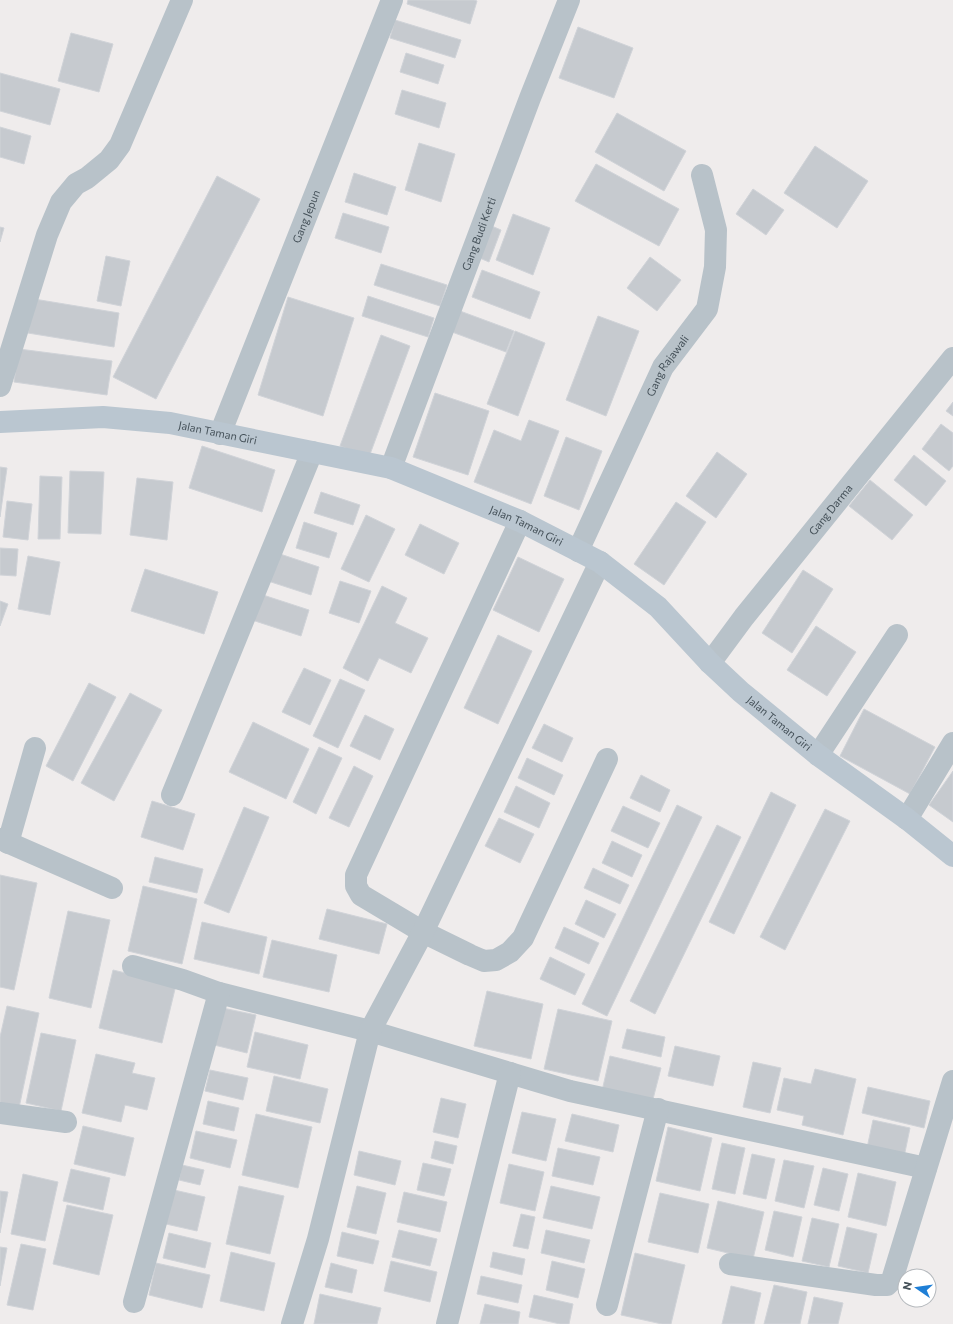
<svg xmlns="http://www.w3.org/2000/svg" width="953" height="1324" viewBox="0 0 953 1324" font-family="Commissioner,sans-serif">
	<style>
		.building { fill: #c6cacf; stroke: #d0d3d8 }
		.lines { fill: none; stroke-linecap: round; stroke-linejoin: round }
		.street { stroke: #b8c2c9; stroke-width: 22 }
		.secondary { stroke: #bac6d0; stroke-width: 22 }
		.labels { text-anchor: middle; stroke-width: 3; stroke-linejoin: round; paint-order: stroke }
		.street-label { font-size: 11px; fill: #455159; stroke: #fff }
	</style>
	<rect width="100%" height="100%" fill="#efecec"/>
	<g class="building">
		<path d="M408 0H474L477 1 470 24 407 4Z"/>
		<path d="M395 20 461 40 455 58 390 38Z"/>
		<path d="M578 27 633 48 614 98 559 78Z"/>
		<path d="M71 33 113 44 99 92 58 81Z"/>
		<path d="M406 53 444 65 438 84 400 72Z"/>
		<path d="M0 73 60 89 50 125 0 111Z"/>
		<path d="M402 90 446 103 439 128 395 114Z"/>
		<path d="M617 113 686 151 664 191 595 152Z"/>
		<path d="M0 127 31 136 24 164 0 157Z"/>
		<path d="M419 143 455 154 441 202 405 190Z"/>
		<path d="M815 146 868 181 837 228 784 193Z"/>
		<path d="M596 164 679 209 659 246 575 201Z"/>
		<path d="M354 173 396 187 387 215 345 202Z"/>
		<path d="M217 176 260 199 156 399 113 377Z"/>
		<path d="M753 189 784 210 766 235 736 214Z"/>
		<path d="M343 213 389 227 381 253 335 238Z"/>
		<path d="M513 214 550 228 533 275 496 260Z"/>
		<path d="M487 224 501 230 489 262 475 256Z"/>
		<path d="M0 227 4 228 0 242Z"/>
		<path d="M106 256 130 261 121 306 97 301Z"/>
		<path d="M650 257 681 280 657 311 627 288Z"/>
		<path d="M381 264 447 285 440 306 374 285Z"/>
		<path d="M482 270 540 292 530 319 472 297Z"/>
		<path d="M368 296 434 318 428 337 362 316Z"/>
		<path d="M288 297 354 318 323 416 258 395Z"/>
		<path d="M34 299 119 313 114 347 28 333Z"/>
		<path d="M460 311 514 331 506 352 452 332Z"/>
		<path d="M598 316 639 331 606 416 566 400Z"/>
		<path d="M515 331 545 343 518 416 487 404Z"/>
		<path d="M381 335 410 346 369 457 340 446Z"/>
		<path d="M19 349 112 361 107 395 14 382Z"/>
		<path d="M435 393 489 411 468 475 413 457Z"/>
		<path d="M953 402V416L946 411Z"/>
		<path d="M529 420 559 431 531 504 474 482 494 430 521 441Z"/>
		<path d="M941 424 953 433V466L949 471 922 449Z"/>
		<path d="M566 437 602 451 579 510 544 496Z"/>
		<path d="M202 446 275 470 262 512 189 488Z"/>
		<path d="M717 452 747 474 716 518 686 496Z"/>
		<path d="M914 455 946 481 926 506 894 480Z"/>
		<path d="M0 467 7 468 0 517Z"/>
		<path d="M70 471 104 472 101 534 68 533Z"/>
		<path d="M40 476 62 477 60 539H38Z"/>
		<path d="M137 478 173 482 167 540 130 535Z"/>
		<path d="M870 480 913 515 892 540 849 506Z"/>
		<path d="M321 492 360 505 353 525 314 513Z"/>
		<path d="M7 501 32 504 28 540 3 537Z"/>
		<path d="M676 502 706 522 664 585 634 564Z"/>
		<path d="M366 515 395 529 369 582 341 569Z"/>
		<path d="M304 522 337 533 329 558 296 548Z"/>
		<path d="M420 524 459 543 444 574 405 555Z"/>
		<path d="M0 548 18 549 16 576 0 575Z"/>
		<path d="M277 553 319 567 311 595 268 581Z"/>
		<path d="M28 556 60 562 50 615 18 609Z"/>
		<path d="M518 557 564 579 539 632 493 610Z"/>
		<path d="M145 569 218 592 204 634 131 611Z"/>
		<path d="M803 570 833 589 792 653 762 633Z"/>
		<path d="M340 581 371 591 359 623 329 613Z"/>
		<path d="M382 586 407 598 395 623 428 638 411 673 379 658 368 681 343 668Z"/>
		<path d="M260 594 309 610 301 636 252 620Z"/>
		<path d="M0 601 8 604 0 626Z"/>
		<path d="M816 626 856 652 827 696 787 670Z"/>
		<path d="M498 635 532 651 498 724 464 708Z"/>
		<path d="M304 668 331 680 310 725 282 712Z"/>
		<path d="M340 679 365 690 338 748 313 736Z"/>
		<path d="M89 683 116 697 73 781 46 766Z"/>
		<path d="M130 693 162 710 114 801 81 783Z"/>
		<path d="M864 709 935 747 910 794 840 756Z"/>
		<path d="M365 715 394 729 380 760 350 746Z"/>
		<path d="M253 722 309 749 286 799 229 772Z"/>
		<path d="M544 724 573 738 562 762 532 748Z"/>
		<path d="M319 747 342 758 316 814 293 802Z"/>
		<path d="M527 758 563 775 554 795 518 778Z"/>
		<path d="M354 766 373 776 349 827 329 818Z"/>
		<path d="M953 771V822L929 805Z"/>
		<path d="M641 775 670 790 660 812 630 798Z"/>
		<path d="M516 786 550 803 539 828 504 812Z"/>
		<path d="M771 792 796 805 734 934 709 922Z"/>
		<path d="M152 801 195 814 183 850 141 837Z"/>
		<path d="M677 805 702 817 607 1016 582 1004Z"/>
		<path d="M623 806 660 823 648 848 611 831Z"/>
		<path d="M244 807 269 817 229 913 204 903Z"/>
		<path d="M825 809 850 821 785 950 760 937Z"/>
		<path d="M499 818 534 834 520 863 485 846Z"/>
		<path d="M717 825 741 837 655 1014 630 1001Z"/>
		<path d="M612 841 642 855 632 877 602 863Z"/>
		<path d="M155 857 203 869 197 893 149 882Z"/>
		<path d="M593 868 629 885 620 904 584 888Z"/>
		<path d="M0 875 37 883 14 990 0 987Z"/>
		<path d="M143 886 197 899 182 964 128 951Z"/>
		<path d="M586 900 616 914 604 938 575 924Z"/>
		<path d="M327 909 387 924 379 954 319 939Z"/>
		<path d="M68 911 110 920 91 1008 49 998Z"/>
		<path d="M202 922 267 937 259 974 194 959Z"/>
		<path d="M564 927 599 943 589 964 555 948Z"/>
		<path d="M272 940 337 955 329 992 263 977Z"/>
		<path d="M550 957 585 974 575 995 540 979Z"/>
		<path d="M113 970 176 985 162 1043 99 1028Z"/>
		<path d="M487 991 543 1004 531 1059 474 1046Z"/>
		<path d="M7 1006 39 1013 19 1108 0 1104V1037Z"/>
		<path d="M218 1007 256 1015 247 1053 210 1044Z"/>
		<path d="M558 1009 612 1021 598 1081 544 1069Z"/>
		<path d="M627 1029 665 1037 661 1057 622 1048Z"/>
		<path d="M255 1032 308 1045 300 1079 247 1067Z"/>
		<path d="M41 1033 76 1040 61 1111 26 1103Z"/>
		<path d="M675 1046 720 1056 713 1086 668 1076Z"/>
		<path d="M96 1054 135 1063 132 1073 155 1078 147 1110 125 1105 121 1122 82 1113Z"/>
		<path d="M610 1056 661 1068 652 1103 602 1091Z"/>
		<path d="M753 1062 781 1068 770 1113 743 1107Z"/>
		<path d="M815 1069 856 1079 843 1135 802 1125 804 1116 777 1110 784 1078 811 1084Z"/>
		<path d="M210 1070 248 1078 243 1100 205 1091Z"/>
		<path d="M274 1076 328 1089 320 1123 266 1111Z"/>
		<path d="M868 1087 930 1101 924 1128 862 1113Z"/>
		<path d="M441 1098 466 1104 458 1138 433 1132Z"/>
		<path d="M208 1101 239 1108 234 1131 203 1124Z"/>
		<path d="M522 1112 556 1119 546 1161 512 1153Z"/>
		<path d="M256 1114 312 1127 298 1188 242 1175Z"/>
		<path d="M572 1114 619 1125 613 1152 565 1141Z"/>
		<path d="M873 1120 910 1128 904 1157 867 1148Z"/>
		<path d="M83 1126 134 1138 125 1176 74 1164Z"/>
		<path d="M668 1127 712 1138 700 1191 656 1181Z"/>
		<path d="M196 1131 237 1140 230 1168 190 1158Z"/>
		<path d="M435 1141 457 1146 453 1164 431 1158Z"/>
		<path d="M722 1143 745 1148 735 1194 712 1189Z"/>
		<path d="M558 1148 600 1157 593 1185 552 1176Z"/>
		<path d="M359 1151 401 1161 395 1185 354 1175Z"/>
		<path d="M752 1154 775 1159 766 1199 743 1194Z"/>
		<path d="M784 1160 814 1166 804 1208 775 1201Z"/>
		<path d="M423 1163 451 1169 444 1196 417 1190Z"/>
		<path d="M509 1164 544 1172 535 1211 500 1203Z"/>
		<path d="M182 1165 204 1170 200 1185 179 1180Z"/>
		<path d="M823 1168 848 1174 839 1211 814 1205Z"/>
		<path d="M71 1169 110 1178 103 1210 63 1201Z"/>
		<path d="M858 1173 896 1182 886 1226 848 1217Z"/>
		<path d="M23 1174 58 1182 45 1241 11 1234Z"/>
		<path d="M239 1186 284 1196 270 1254 226 1244Z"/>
		<path d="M357 1186 386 1193 376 1234 347 1227Z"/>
		<path d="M551 1186 600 1197 592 1229 543 1218Z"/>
		<path d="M174 1190 205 1197 197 1231 166 1224Z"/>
		<path d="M0 1191 8 1192 0 1233Z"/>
		<path d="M404 1192 447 1202 440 1232 397 1222Z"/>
		<path d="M660 1193 709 1204 698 1253 648 1242Z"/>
		<path d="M718 1201 764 1212 753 1259 707 1248Z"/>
		<path d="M67 1205 113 1215 99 1275 53 1264Z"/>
		<path d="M774 1211 802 1217 793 1257 765 1250Z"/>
		<path d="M521 1214 535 1217 528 1249 513 1246Z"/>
		<path d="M812 1218 839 1224 829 1267 802 1261Z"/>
		<path d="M847 1227 877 1234 868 1273 838 1266Z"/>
		<path d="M399 1230 437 1239 430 1266 392 1257Z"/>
		<path d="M546 1230 590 1240 584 1263 541 1253Z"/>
		<path d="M342 1232 379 1241 373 1264 337 1256Z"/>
		<path d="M169 1233 211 1243 205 1268 163 1258Z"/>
		<path d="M21 1244 46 1249 33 1310 7 1305Z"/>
		<path d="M0 1247 7 1248 0 1286Z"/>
		<path d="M231 1252 275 1263 264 1311 220 1301Z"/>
		<path d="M493 1252 525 1259 522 1275 490 1267Z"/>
		<path d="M635 1253 685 1265 671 1324H662L621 1315Z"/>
		<path d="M391 1261 437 1272 430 1302 384 1291Z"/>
		<path d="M552 1261 585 1269 578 1298 546 1290Z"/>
		<path d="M156 1263 210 1275 202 1308 149 1295Z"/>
		<path d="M331 1263 357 1270 352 1293 325 1287Z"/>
		<path d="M481 1276 522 1285 518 1303 477 1294Z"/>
		<path d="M774 1285 807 1292 800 1324H764Z"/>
		<path d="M731 1286 761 1293 754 1324H722Z"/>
		<path d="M320 1294 381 1308 377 1324H314Z"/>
		<path d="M534 1295 573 1304 569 1324H560L529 1317Z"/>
		<path d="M814 1297 843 1303 838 1324H808Z"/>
		<path d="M485 1304 520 1312 518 1324H480Z"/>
	</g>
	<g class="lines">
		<g class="street">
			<path d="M0 386 47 235 61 202 76 184 87 178 109 160 120 145 182 0"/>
			<path id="s1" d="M220 434 392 0"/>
			<path id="s2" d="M391 468 530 98 569 0"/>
			<path d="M520 521 356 875V886L361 895 423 932 470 955 484 961 496 960 510 952 523 938 607 759"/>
			<path id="s3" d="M578 551 663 367 707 309 715 267 716 230 702 175"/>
			<path id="s4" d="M710 663 744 617 953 358"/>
			<path d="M818 755 897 635"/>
			<path d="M172 795 312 452"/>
			<path d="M907 819 953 743"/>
			<path d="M0 839 112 888"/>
			<path d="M8 843 35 748"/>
			<path d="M133 966 183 980 219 993 370 1031 570 1091 926 1168"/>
			<path d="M0 1113 66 1122"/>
			<path d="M730 1264 876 1285H887L892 1280 953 1081"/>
			<path d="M134 1302 219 993"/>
			<path d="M607 1305 658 1109"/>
			<path d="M292 1324 318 1239 370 1031 423 932 600 562"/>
			<path d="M447 1324 510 1073"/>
		</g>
		<path class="secondary" id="s5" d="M0 422 103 417 170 423 391 468 520 521 600 562 658 607 710 663 741 692 818 755 907 819 953 856"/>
	</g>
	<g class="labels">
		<g class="street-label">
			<text dy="4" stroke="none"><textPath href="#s1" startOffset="234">Gang Jepun</textPath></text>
			<text dy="4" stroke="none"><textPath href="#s2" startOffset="250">Gang Budi Kerti</textPath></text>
			<text dy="4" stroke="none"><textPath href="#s3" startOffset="206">Gang Rajawali</textPath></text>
			<text dy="4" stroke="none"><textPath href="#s5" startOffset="219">Jalan Taman Giri</textPath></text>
			<text dy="4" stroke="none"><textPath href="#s4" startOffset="195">Gang Darma</textPath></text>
			<text dy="4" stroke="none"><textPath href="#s5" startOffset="543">Jalan Taman Giri</textPath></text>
			<text dy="4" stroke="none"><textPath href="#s5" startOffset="867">Jalan Taman Giri</textPath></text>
		</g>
	</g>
	<g transform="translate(917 1288) rotate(283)"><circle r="19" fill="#ffffff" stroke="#b5b9bd"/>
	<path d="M0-3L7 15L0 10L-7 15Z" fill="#1f7fd6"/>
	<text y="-6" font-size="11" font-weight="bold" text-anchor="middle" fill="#455159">N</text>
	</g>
</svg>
